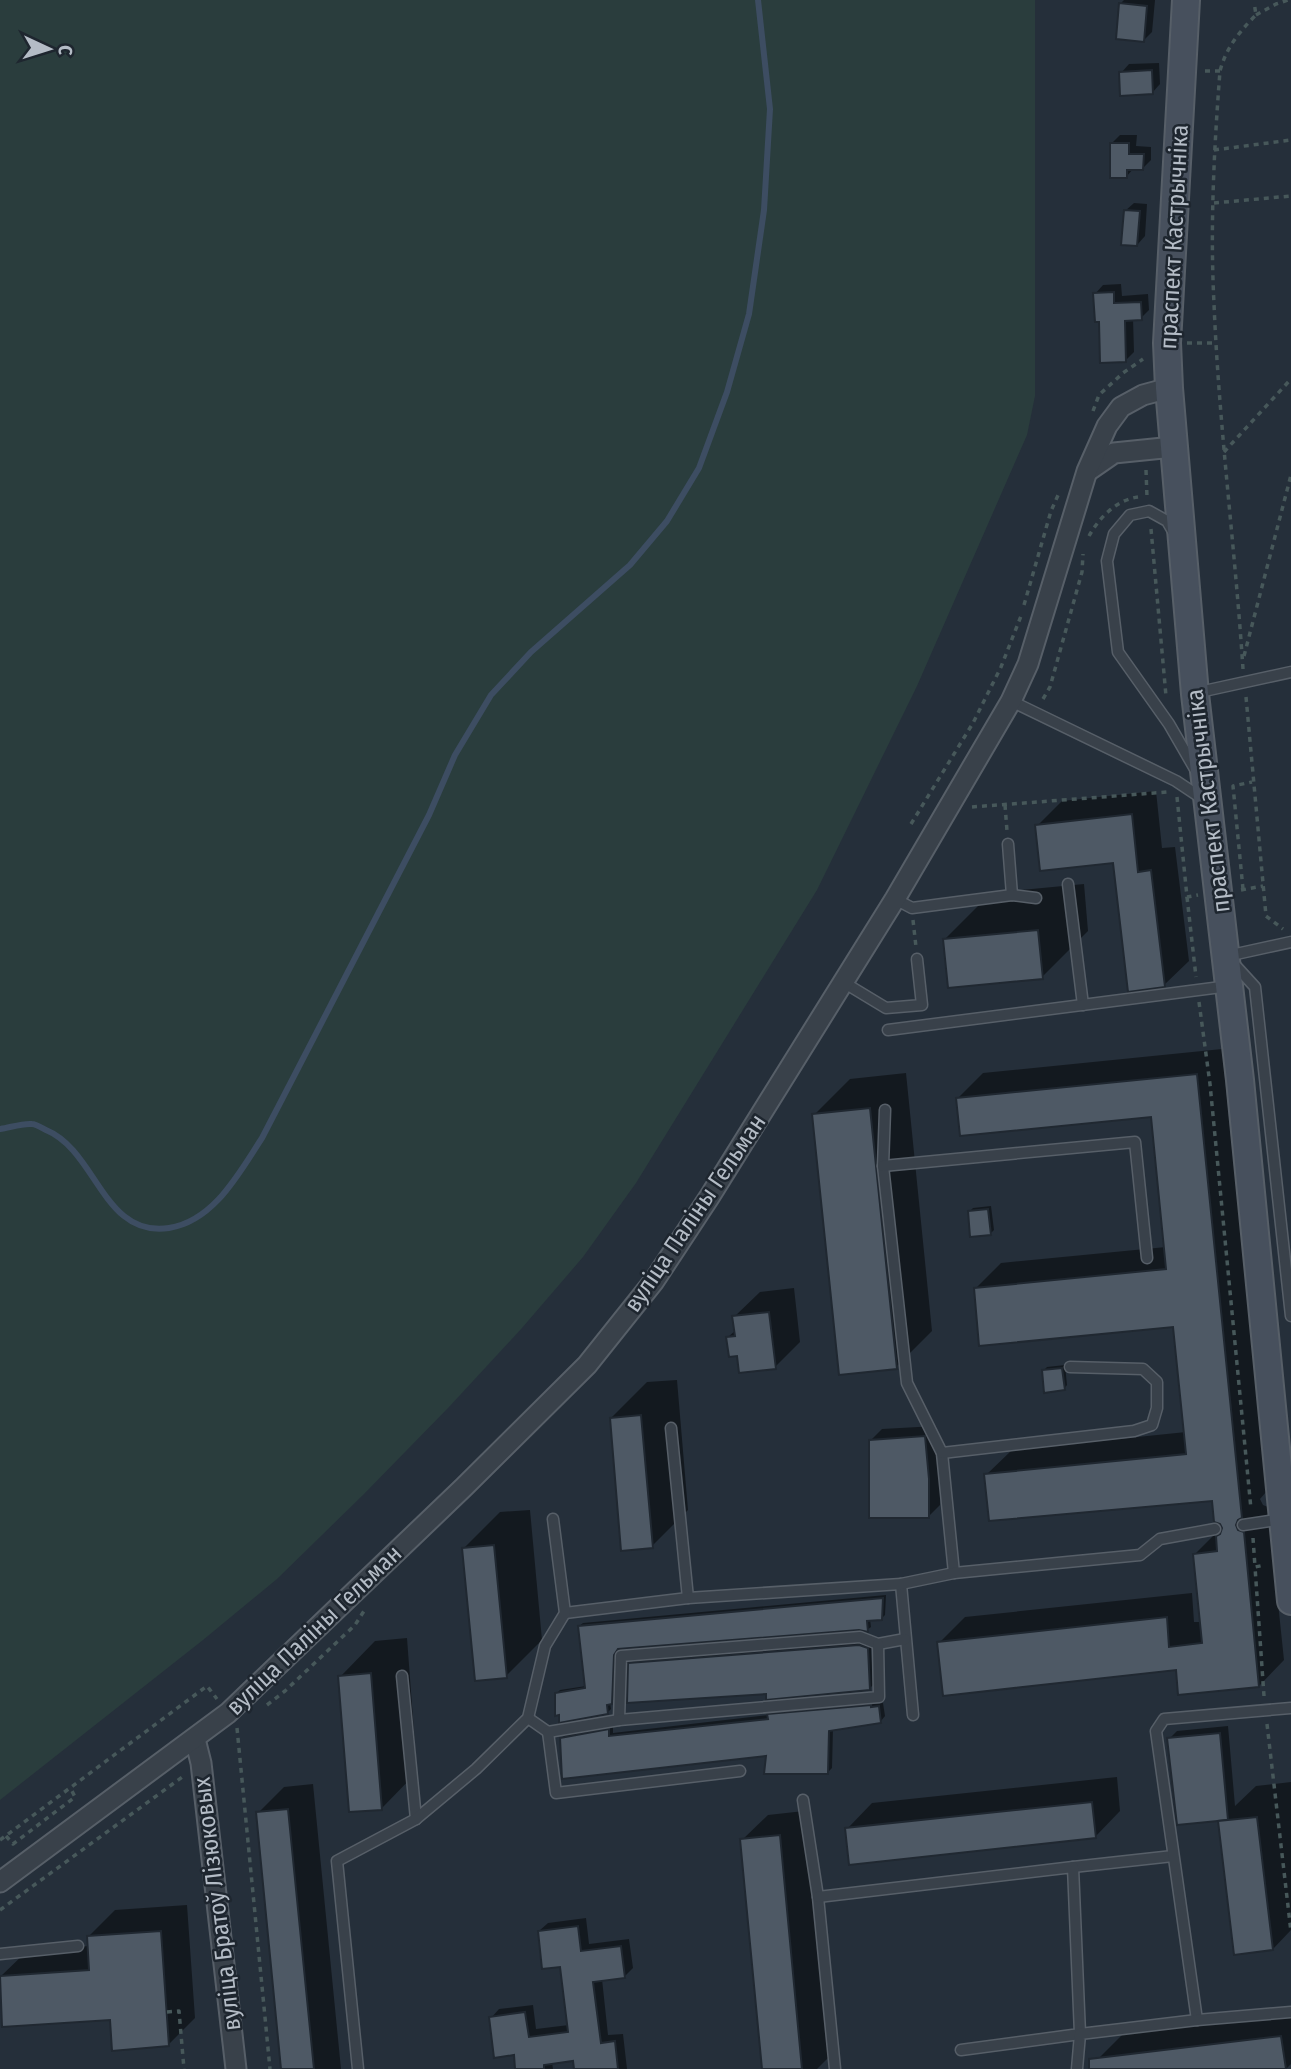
<svg xmlns="http://www.w3.org/2000/svg" width="1291" height="2069" viewBox="0 0 1291 2069" font-family="'Fira Sans Condensed',sans-serif">
	<style>
		.green { fill: #2a3d3d }
		.shadow { fill: #0007 }
		.lines { fill: none; stroke-linecap: round; stroke-linejoin: round }
		.stream { stroke: #3d4d62; stroke-width: 6 }
		.building { fill: #4e5965; stroke: #202831; stroke-width: 2 }
		.lane-casing { stroke: #575f68; stroke-width: 13 }
		.street-casing { stroke: #575f68; stroke-width: 23 }
		.secondary-casing { stroke: #575f68; stroke-width: 30 }
		.path { stroke: #47585a; stroke-width: 3.5; stroke-dasharray: 5 5; stroke-linecap: butt }
		.lane { stroke: #39414a; stroke-width: 10 }
		.street { stroke: #39414a; stroke-width: 19 }
		.secondary { stroke: #47505d; stroke-width: 26 }
		.labels { text-anchor: middle; stroke-width: 5; stroke-linejoin: round; paint-order: stroke }
		.street-label { font-size: 24px; fill: #b4bcc6; stroke: #1e262f }
	</style>
	<rect width="100%" height="100%" fill="#252f3a"/>
	<path class="green" d="M0 0H1035V396L1027 435 917 686 817 890 636 1183 583 1257 522 1328 449 1407 364 1494 277 1579 203 1640 0 1800Z"/>
	<g class="shadow">
		<path d="M1124 0H1155L1152 32 1144 40 1120 4Z"/>
		<path d="M1159 63 1160 84 1152 93 1121 73 1129 64Z"/>
		<path d="M1120 135H1137L1136 146 1151 147V160L1143 168H1134L1126 177 1112 143Z"/>
		<path d="M1134 203 1147 204 1145 236 1137 245 1125 211Z"/>
		<path d="M1121 284 1122 296 1148 294 1149 310 1141 318H1133L1134 352 1126 360 1100 320 1095 294 1103 285Z"/>
		<path d="M1156 791 1162 848 1175 847 1189 961 1164 985 1114 861 1037 826 1062 801Z"/>
		<path d="M1084 884 1088 931 1042 977 945 939 991 893Z"/>
		<path d="M1222 1049 1267 1491 1260 1499 1263 1505 1268 1507 1284 1660 1259 1686 1178 1668 939 1643 965 1617 1192 1593 1194 1622H1202L1195 1554 1220 1529H1224L1214 1499 986 1475 1012 1450 1186 1432 1175 1325 975 1289 1001 1263 1166 1247 1153 1115 957 1099 983 1073Z"/>
		<path d="M906 1073 932 1331 896 1367 814 1115 850 1079Z"/>
		<path d="M991 1206 994 1230 990 1234 969 1212 973 1208Z"/>
		<path d="M794 1288 800 1342 775 1367 738 1354 728 1337 736 1330 734 1317 760 1292Z"/>
		<path d="M1065 1365 1067 1385 1064 1389 1043 1371 1047 1367Z"/>
		<path d="M677 1380 688 1510 652 1546 611 1418 647 1382Z"/>
		<path d="M936 1426 940 1466V1505L929 1516 871 1440 882 1429Z"/>
		<path d="M530 1510 542 1640 506 1676 464 1548 500 1512Z"/>
		<path d="M886 1595 885 1615 881 1619H870L871 1627 867 1630 860 1628 619 1647 617 1650 615 1699 610 1703 611 1709 607 1713 556 1694 560 1690 586 1686 579 1626 583 1623Z"/>
		<path d="M407 1638 417 1772 382 1808 340 1677 375 1641Z"/>
		<path d="M863 1642 871 1645 873 1685 869 1689 767 1693 630 1664 634 1660Z"/>
		<path d="M875 1701V1704L883 1703 885 1716 881 1721 833 1728 832 1768 827 1773 768 1754 562 1738 566 1734 613 1726V1733L769 1715 774 1710Z"/>
		<path d="M1228 1726 1235 1806 1256 1786 1291 1782V1930L1273 1949 1220 1822 1223 1818 1169 1739 1177 1731Z"/>
		<path d="M1117 1777 1120 1811 1095 1837 847 1829 872 1803Z"/>
		<path d="M313 1784 341 2069H283L258 1813 284 1787Z"/>
		<path d="M804 1811 828 2058 817 2069H764L742 1840 768 1815Z"/>
		<path d="M187 1905 195 2018 169 2044 112 2018 0 1977 27 1951 89 1946V1936L115 1910Z"/>
		<path d="M586 1918 589 1944 629 1939 633 1968 625 1976 602 1979 608 2035 623 2034 627 2069H576L575 2059 552 2062 553 2069H517L515 2053 491 2018 499 2009 533 2005 536 2029 569 2025 561 1965 539 1931 548 1923Z"/>
		<path d="M1291 2013V2064L1286 2069H1100L1099 2058 1124 2033Z"/>
	</g>
	<g class="lines">
		<path class="stream" d="M0 1129C9 1128 22 1123 32 1124 36 1124 42 1128 46 1130 97 1151 103 1238 169 1228 214 1221 239 1173 262 1138L429 815 455 755 491 695 531 652 630 565 667 521 699 468 727 392 749 314 764 210 770 109 758 0"/>
	</g>
	<g class="building">
		<path d="M1119 3 1147 6 1144 42 1116 39Z"/>
		<path d="M1152 70 1153 94 1120 96 1119 72Z"/>
		<path d="M1110 143H1129V154H1144L1143 170H1127V178H1110Z"/>
		<path d="M1124 210 1140 211 1137 246 1121 245Z"/>
		<path d="M1114 292V303L1141 302 1142 320 1125 321 1126 362 1100 363 1099 322H1095L1093 293Z"/>
		<path d="M1132 814 1138 872 1151 870 1165 987 1128 992 1113 863 1040 871 1035 825Z"/>
		<path d="M1038 930 1043 979 948 988 943 939Z"/>
		<path d="M1197 1074 1242 1518 1238 1520 1236 1525 1238 1530 1244 1532 1259 1687 1178 1695 1176 1670 943 1696 937 1642 1167 1617 1169 1647 1202 1643 1193 1554 1217 1551 1216 1536 1220 1534 1222 1528 1220 1524 1214 1522 1212 1501 989 1521 984 1474 1186 1454 1173 1327 979 1346 974 1288 1166 1269 1151 1117 960 1136 956 1098Z"/>
		<path d="M870 1108 897 1369 839 1375 812 1114Z"/>
		<path d="M988 1209 991 1235 970 1237 968 1211Z"/>
		<path d="M769 1312 776 1369 739 1373 737 1356 729 1357 726 1337 735 1336 732 1316Z"/>
		<path d="M1062 1368 1065 1390 1044 1393 1042 1370Z"/>
		<path d="M641 1415 653 1548 621 1551 610 1418Z"/>
		<path d="M925 1436 929 1479V1518H869V1440Z"/>
		<path d="M494 1545 507 1678 475 1681 462 1548Z"/>
		<path d="M883 1598 882 1620 867 1621 868 1632 859 1630 618 1649 614 1655 612 1704 607 1705 608 1714 559 1723V1715L555 1716V1693L585 1688 578 1626Z"/>
		<path d="M859 1645 868 1648 870 1690 766 1700V1694L627 1703 628 1663Z"/>
		<path d="M371 1673 382 1810 349 1812 338 1676Z"/>
		<path d="M871 1705V1707L879 1706 881 1723 829 1731 828 1774H764L766 1756 562 1779 560 1738 609 1729V1736L768 1719 767 1714Z"/>
		<path d="M1220 1733 1228 1820 1177 1825 1167 1738Z"/>
		<path d="M1092 1802 1096 1838 849 1865 845 1828Z"/>
		<path d="M288 1809 314 2069H281L256 1812Z"/>
		<path d="M1257 1817 1273 1950 1234 1955 1218 1821Z"/>
		<path d="M780 1835 802 2069H762L740 1839Z"/>
		<path d="M578 1926 581 1951 621 1946 625 1978 593 1982 601 2043 615 2041 618 2069H574L573 2061 544 2065V2069H515L514 2055 494 2058 489 2017 525 2012 529 2037 568 2032 560 1967 542 1969 538 1931Z"/>
		<path d="M161 1931 169 2046 112 2051 110 2020 2 2027 0 1976 89 1970 87 1936Z"/>
		<path d="M1281 2036 1286 2069H1089V2059Z"/>
	</g>
	<g class="lines">
		<g class="lane-casing">
			<g id="lane">
				<path d="M1174 533 1167 521 1149 511 1130 515 1114 534 1107 561 1118 652 1169 724 1195 769"/>
				<path d="M1195 693 1291 672"/>
				<path d="M1011 701 1176 781 1203 799"/>
				<path d="M1008 844 1012 895"/>
				<path d="M1068 884 1083 1005"/>
				<path d="M895 899 912 908 1012 895 1036 898"/>
				<path d="M1227 956 1291 942"/>
				<path d="M1234 964 1255 987 1291 1316"/>
				<path d="M843 982 886 1008 922 1005 917 959"/>
				<path d="M888 1030 1229 986"/>
				<path d="M885 1110 883 1166 907 1383 942 1453 954 1573"/>
				<path d="M883 1166 1135 1142 1147 1258"/>
				<path d="M671 1428 688 1598"/>
				<path d="M942 1453 1134 1431 1152 1425 1157 1408V1382L1143 1369 1070 1367"/>
				<path d="M1243 1525 1283 1519"/>
				<path d="M901 1584 913 1715"/>
				<path d="M565 1613 688 1598 901 1584 954 1573 1140 1555 1160 1539 1215 1529"/>
				<path d="M402 1676 416 1819"/>
				<path d="M528 1718 548 1732"/>
				<path d="M619 1720 621 1656 860 1637 878 1644 905 1639"/>
				<path d="M740 1771 556 1793 548 1732 619 1720 879 1697 878 1644"/>
				<path d="M803 1800 818 1897 835 2069"/>
				<path d="M1073 1867 1173 1856"/>
				<path d="M818 1897 1073 1867 1080 2034 961 2050"/>
				<path d="M0 1954 78 1946"/>
				<path d="M1197 2020 1156 1731 1164 1719 1291 1708"/>
				<path d="M358 2069 337 1861 416 1819 476 1769 528 1718 545 1646 565 1613 553 1519"/>
				<path d="M1077 2069 1080 2034 1197 2020 1291 2012"/>
			</g>
		</g>
		<g class="street-casing">
			<g id="street">
				<path d="M1088 471 1114 453 1173 447"/>
				<path d="M195 1739 201 1763 236 2069"/>
				<path d="M0 1882 228 1713 464 1487 587 1365 654 1281 710 1196 895 899 1011 701 1028 664 1087 471 1107 426 1121 407 1143 395 1169 388"/>
			</g>
		</g>
		<g class="secondary-casing">
			<path id="secondary" d="M1186 0 1167 343 1169 388 1195 694 1240 1080 1291 1601"/>
		</g>
		<g class="path">
			<path d="M1256 15 1276 4 1288 0"/>
			<path d="M1205 71H1220"/>
			<path d="M1214 150 1291 140"/>
			<path d="M1214 203 1291 196"/>
			<path d="M1187 343H1217"/>
			<path d="M1093 411 1099 395 1123 373 1143 359"/>
			<path d="M1224 452 1291 379"/>
			<path d="M1146 470 1147 497"/>
			<path d="M1151 529 1166 696"/>
			<path d="M1089 536C1099 518 1116 500 1138 497"/>
			<path d="M1024 605 1051 511 1059 493"/>
			<path d="M1244 656 1291 475"/>
			<path d="M1243 669C1235 547 1219 426 1214 304 1210 227 1214 149 1220 71 1226 48 1239 32 1256 15L1254 2"/>
			<path d="M1246 697 1266 916 1283 929"/>
			<path d="M1043 699 1050 687 1082 572 1083 554"/>
			<path d="M1177 797 1187 897 1198 895"/>
			<path d="M1005 805 1007 831"/>
			<path d="M972 807 1167 792"/>
			<path d="M911 824 973 723 1001 667 1021 616"/>
			<path d="M1243 889 1233 786 1252 782"/>
			<path d="M1241 890 1263 886"/>
			<path d="M1187 897 1196 977"/>
			<path d="M913 920 916 947"/>
			<path d="M1199 1002 1210 1084 1251 1509"/>
			<path d="M1253 1538 1255 1567"/>
			<path d="M1264 1696 1255 1567 1265 1565"/>
			<path d="M267 1705 285 1691 355 1625 364 1611"/>
			<path d="M1267 1724 1291 1932"/>
			<path d="M237 1728 270 2069"/>
			<path d="M6 1836 13 1844 75 1797 70 1787"/>
			<path d="M0 1840 207 1686 217 1699"/>
			<path d="M0 1910 185 1775"/>
			<path d="M167 2012 179 2011 184 2069"/>
		</g>
		<use href="#lane" class="lane"/>
		<use href="#street" class="street"/>
		<use href="#secondary" class="secondary"/>
	</g>
	<g class="labels">
		<g class="street-label">
			<text transform="translate(1174 237) rotate(-87)" y="8">праспект Кастрычніка</text>
			<text transform="translate(1208 801) rotate(-97)" y="8">праспект Кастрычніка</text>
			<text transform="translate(695 1213) rotate(-56)" y="8">вуліца Паліны Гельман</text>
			<text transform="translate(314 1630) rotate(-44)" y="8">вуліца Паліны Гельман</text>
			<text transform="translate(217 1904) rotate(-97)" y="8">вуліца Братоў Лізюковых</text>
		</g>
	</g>
	<g transform="translate(49 49) rotate(94)" stroke="#1e262f" stroke-width="5" paint-order="stroke">
	<path d="M0-5L12 26L0 18L-12 26Z" fill="#b4bcc6"/>
	<text y="-10" font-size="19" font-weight="bold" text-anchor="middle" fill="#b4bcc6">С</text>
	</g>
</svg>
